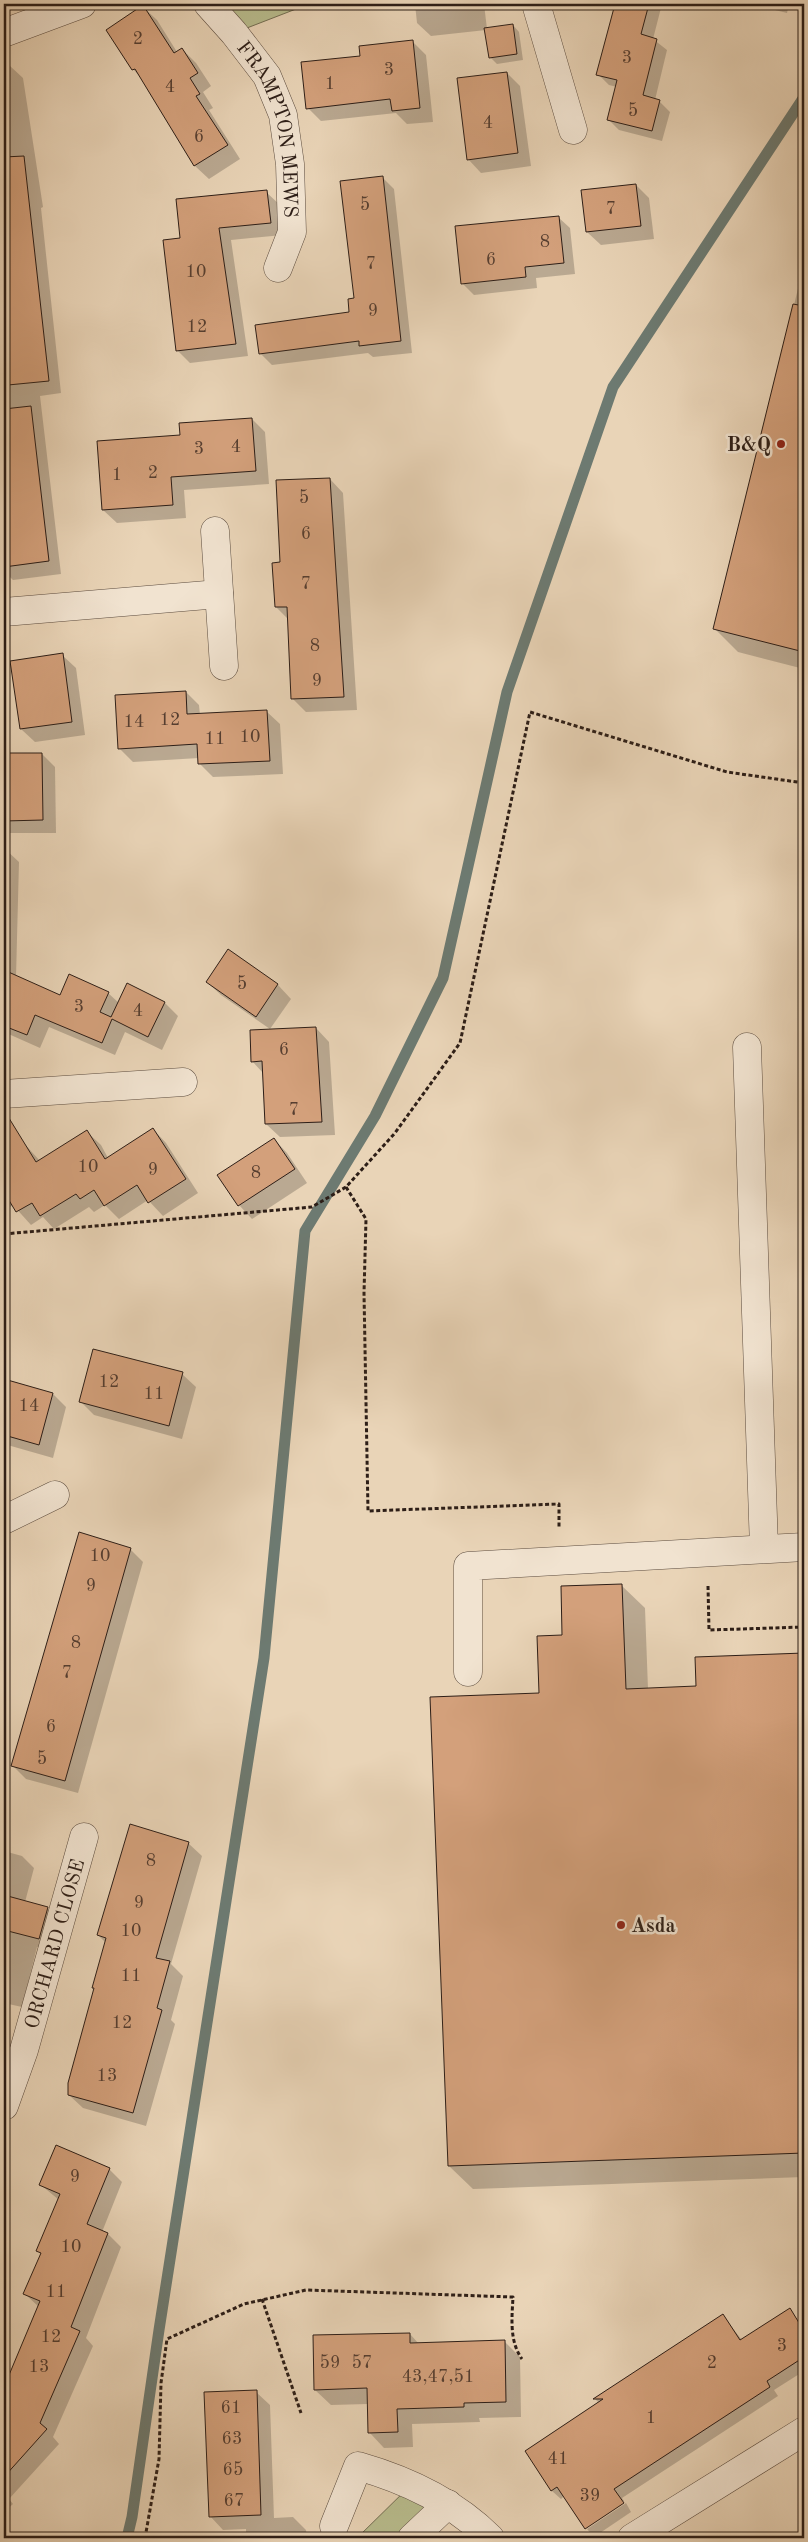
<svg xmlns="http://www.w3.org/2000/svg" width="808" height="2542" viewBox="0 0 808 2542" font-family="'Old Standard TT',serif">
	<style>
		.green { fill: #b8bc8d; stroke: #726d52 }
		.shadow { fill: #0003 }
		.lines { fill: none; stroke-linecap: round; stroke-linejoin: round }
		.stream { stroke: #6d7a71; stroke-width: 11 }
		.building { fill: #d3a07b; stroke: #2d1e17 }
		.minor-casing { stroke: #5c4c3f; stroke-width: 29 }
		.path { stroke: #2d1e17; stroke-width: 3; stroke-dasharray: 4 2.5; stroke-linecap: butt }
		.minor { stroke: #f1e3d0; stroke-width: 28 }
		.poi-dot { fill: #8f2418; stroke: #f1e3d0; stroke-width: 2 }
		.labels { text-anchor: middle; stroke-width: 5; stroke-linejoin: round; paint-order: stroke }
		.number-label { font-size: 18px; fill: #563e30 }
		.street-label { font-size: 20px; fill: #2d1e17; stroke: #f1e3d0 }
		.poi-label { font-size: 20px; font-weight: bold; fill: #2d1e17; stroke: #f1e3d0; text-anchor: end }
	</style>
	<rect width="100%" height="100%" fill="#e9d4b7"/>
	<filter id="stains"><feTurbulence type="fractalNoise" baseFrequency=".004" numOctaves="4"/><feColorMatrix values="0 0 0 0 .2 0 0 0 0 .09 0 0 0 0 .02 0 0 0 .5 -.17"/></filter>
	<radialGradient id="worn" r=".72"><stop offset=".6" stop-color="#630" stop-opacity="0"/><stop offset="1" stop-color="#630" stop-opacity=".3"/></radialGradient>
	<g class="green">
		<path d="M208 4H293L296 9 234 33Z"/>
		<path d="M412 2484 448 2504 412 2538H357Z"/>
	</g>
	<g class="shadow">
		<path d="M415 4H484L487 29 513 25 519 32 523 60 497 64 490 57 486 30 431 36 417 23Z"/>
		<path d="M616 4H662L653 39 667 50 655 100 659 101 670 112 662 141 619 130 608 119 617 87 609 85 598 74Z"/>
		<path d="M751 4H789L787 13Z"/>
		<path d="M143 7 157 20 177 52 182 49 196 63 211 86 203 92 213 108 209 110 240 159 209 179 195 166 141 78 133 69Z"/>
		<path d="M413 42 426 55 433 122 407 124 396 113 321 121 308 108 362 57Z"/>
		<path d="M4 66H10L23 78 43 207 41 208 61 393 40 396 61 574 13 580 4 571Z"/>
		<path d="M507 73 520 86 531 166 481 173 468 159Z"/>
		<path d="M382 177 394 189 412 353 373 357 368 353 272 365 260 353 351 313Z"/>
		<path d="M636 185 649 198 654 239 601 245 587 232Z"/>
		<path d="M266 192 279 204 283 235 231 240 248 356 190 363 177 350 182 239Z"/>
		<path d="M558 217 570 228 575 274 536 278 537 288 474 295 463 284Z"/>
		<path d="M804 264V669L738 652 715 629Z"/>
		<path d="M252 419 265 432 269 484 184 490 186 518 117 523 103 510 181 436Z"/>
		<path d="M330 479 343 493 357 710 306 712 292 698 289 620 276 607 282 564Z"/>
		<path d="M62 655 76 668 85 735 35 742 21 729 12 662Z"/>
		<path d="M186 692 199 705 200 715 266 711 280 724 283 774 213 777 200 764 199 758 133 762 119 748Z"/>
		<path d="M4 754H42L55 767 56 833H4Z"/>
		<path d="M4 848 19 862 16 977 61 997 108 993 119 1003H165L178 1016 162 1050 125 1032 115 1055 49 1027 40 1048 4 1032Z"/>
		<path d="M228 951 278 985 291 999 270 1029 221 995 207 982Z"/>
		<path d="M316 1028 329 1042 335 1135 280 1137 266 1124 263 1073 252 1061Z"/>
		<path d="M153 1129 166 1143 198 1193 163 1216 148 1200 119 1219 105 1205 94 1212 89 1207 54 1229 43 1217 31 1225 13 1205 4 1211V1151L21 1140 40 1161 87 1132 101 1145 108 1158Z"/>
		<path d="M274 1139 287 1153 307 1183 252 1219 239 1205Z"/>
		<path d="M182 1374 196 1387 182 1439 94 1415 81 1402Z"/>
		<path d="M4 1380 53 1394 66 1407 53 1458 4 1444Z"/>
		<path d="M130 1549 143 1562 78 1793 26 1779 13 1766Z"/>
		<path d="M621 1585 645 1608 648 1689 697 1687 696 1658 804 1654V2177L473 2189 449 2166 540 1694 564 1636Z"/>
		<path d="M188 1843 202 1856 171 1964 183 1976 171 2020 175 2024 146 2126 83 2108 69 2095 106 1943 98 1935Z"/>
		<path d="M4 1851 22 1856 34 1868 25 1902 47 1909 59 1920 51 1950 37 1947 22 2007 4 2003Z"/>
		<path d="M109 2169 122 2182 102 2232 108 2234 121 2247 86 2338 93 2346 53 2437 59 2444 9 2499 13 2504 4 2512V2389L39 2307 25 2294 41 2254 38 2251 59 2200 41 2185Z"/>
		<path d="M789 2310 804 2328V2371L774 2390 778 2396 622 2498 624 2501 586 2527 564 2496 561 2499 552 2491 526 2451 599 2403 595 2399 723 2316 742 2340Z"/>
		<path d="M410 2334 419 2344 504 2341 520 2357 521 2417 479 2418 480 2422 412 2424 413 2447 384 2448 369 2432 368 2404 331 2405 315 2390Z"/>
		<path d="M256 2392 270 2405 274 2518 293 2517 306 2530 307 2538H246V2529L223 2530 210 2516Z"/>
		<path d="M626 2503 631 2512 594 2537 587 2529Z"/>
	</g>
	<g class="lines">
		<path class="stream" d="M127 2538 132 2517 159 2330 264 1658 305 1231 375 1116 443 978 507 692 613 387 804 97"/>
	</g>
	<g class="building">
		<path d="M615 4H649L641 34 657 39 643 95 660 100 652 131 607 120 617 80 596 75Z"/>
		<path d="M143 5 174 53 182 48 198 73 190 78 200 94 196 96 228 145 194 166 135 69 132 70 106 30Z"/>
		<path d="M513 24 517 54 489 58 484 28Z"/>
		<path d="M413 40 420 108 392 111 390 99 306 109 301 62 360 56 359 46Z"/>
		<path d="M507 72 518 153 467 160 457 78Z"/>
		<path d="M24 156 49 381 8 385 4 344V157Z"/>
		<path d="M383 176 401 341 359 346V341L259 354 255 325 349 312 348 299 354 298 340 181Z"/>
		<path d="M636 184 641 226 586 232 581 190Z"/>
		<path d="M267 190 271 223 219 228 236 344 176 351 163 240 180 238 176 199Z"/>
		<path d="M559 216 564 263 525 267 526 277 461 284 455 226Z"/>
		<path d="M793 304 804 306V652L713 629Z"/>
		<path d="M31 406 49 561 4 567V409Z"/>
		<path d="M252 418 256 471 171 477 173 505 102 510 97 441 180 435 179 423Z"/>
		<path d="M330 478 344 697 291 699 287 607H275L272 563 280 562 276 480Z"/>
		<path d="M63 653 72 722 20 729 10 661Z"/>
		<path d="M186 691 187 714 267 710 270 761 198 764 197 744 118 749 115 695Z"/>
		<path d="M4 753H42L43 820 4 821Z"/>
		<path d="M228 949 278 984 256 1017 206 982Z"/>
		<path d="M4 970 60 995 69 974 109 992 100 1012 111 1017 127 983 165 1002 148 1037 112 1019 102 1043 35 1015 27 1035 4 1026Z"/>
		<path d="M316 1027 322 1122 265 1124 262 1061 251 1062 250 1030Z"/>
		<path d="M4 1110 36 1162 87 1130 105 1159 153 1128 186 1179 148 1203 137 1185 104 1206 94 1190 80 1199 76 1194 40 1216 32 1203 16 1212 4 1192Z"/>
		<path d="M274 1138 295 1169 238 1206 217 1175Z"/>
		<path d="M93 1349 183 1372 169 1426 79 1402Z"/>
		<path d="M4 1379 53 1393 39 1445 4 1435Z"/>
		<path d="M79 1532 131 1548 65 1781 11 1766Z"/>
		<path d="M622 1584 626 1689 696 1686 695 1657 804 1653V2153L448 2166 430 1697 539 1693 537 1636 562 1635 561 1586Z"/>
		<path d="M130 1824 189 1842 156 1958 170 1961 157 2008 162 2010 133 2113 68 2095V2083L94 1988H92L106 1938 97 1935Z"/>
		<path d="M4 1895 48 1907 39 1939 4 1930Z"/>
		<path d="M56 2145 110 2168 87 2224 108 2233 71 2327 80 2331 40 2423 47 2429 4 2477V2387L40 2301 23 2294 41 2253 36 2251 60 2194 39 2185Z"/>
		<path d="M790 2308 804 2331V2357L767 2381 770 2387 614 2489 624 2503 585 2529 557 2487 551 2491 525 2451 603 2399H593L723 2314 740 2340Z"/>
		<path d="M410 2333V2343L505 2340 506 2402 464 2403V2407L397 2409 398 2432 368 2433 367 2388 314 2390 313 2335Z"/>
		<path d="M257 2390 261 2515 209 2517 204 2392Z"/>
	</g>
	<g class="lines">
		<g class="minor-casing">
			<g id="minor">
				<path id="s1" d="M208 4 234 33 267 76 283 115 290 164 292 232 278 268"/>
				<path d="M536 4 573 130"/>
				<path d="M4 33 82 4"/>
				<path d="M215 531 224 666"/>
				<path d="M4 612 219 594"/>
				<path d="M747 1047 764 1548"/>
				<path d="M4 1094 183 1082"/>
				<path d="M4 1520 55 1495"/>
				<path d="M468 1672V1566L804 1547"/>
				<path id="s2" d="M4 2106 24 2050 84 1837"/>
				<path d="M334 2526 358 2466C407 2480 453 2501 490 2538"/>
				<path d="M412 2538 448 2504"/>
				<path d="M632 2538 804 2431"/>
			</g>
		</g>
		<g class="path">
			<path d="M346 1187 366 1219 364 1293 368 1511 559 1504V1528"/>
			<path d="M4 1234 312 1207 346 1187 395 1133 460 1043 530 712 727 772 804 783"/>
			<path d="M708 1586 709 1630 804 1627"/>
			<path d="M262 2299 301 2413"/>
			<path d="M145 2538 159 2459 161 2383 167 2339 244 2304 306 2290 513 2297C512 2317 509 2341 522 2359"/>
		</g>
		<use href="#minor" class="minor"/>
	</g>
	<g class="poi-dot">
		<circle cx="781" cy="444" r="5"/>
		<circle cx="621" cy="1925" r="5"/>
	</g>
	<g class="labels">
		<g class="number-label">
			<text x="138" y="44">2</text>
			<text x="627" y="63">3</text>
			<text x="389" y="75">3</text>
			<text x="330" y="89">1</text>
			<text x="170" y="92">4</text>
			<text x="633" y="116">5</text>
			<text x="488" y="128">4</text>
			<text x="199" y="142">6</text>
			<text x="365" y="210">5</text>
			<text x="611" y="214">7</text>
			<text x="545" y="247">8</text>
			<text x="491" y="265">6</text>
			<text x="371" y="269">7</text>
			<text x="196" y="277">10</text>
			<text x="373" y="316">9</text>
			<text x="197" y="332">12</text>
			<text x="236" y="452">4</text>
			<text x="199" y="454">3</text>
			<text x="153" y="478">2</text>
			<text x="117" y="480">1</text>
			<text x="304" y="503">5</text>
			<text x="306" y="539">6</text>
			<text x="306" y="589">7</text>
			<text x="315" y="651">8</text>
			<text x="317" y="686">9</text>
			<text x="170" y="725">12</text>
			<text x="134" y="727">14</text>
			<text x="250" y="742">10</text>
			<text x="215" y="744">11</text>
			<text x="242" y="989">5</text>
			<text x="79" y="1012">3</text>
			<text x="138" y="1016">4</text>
			<text x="284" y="1055">6</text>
			<text x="294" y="1115">7</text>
			<text x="88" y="1172">10</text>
			<text x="153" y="1175">9</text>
			<text x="256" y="1178">8</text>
			<text x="109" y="1387">12</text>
			<text x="154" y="1399">11</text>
			<text x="29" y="1411">14</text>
			<text x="100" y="1561">10</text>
			<text x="91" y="1591">9</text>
			<text x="76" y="1648">8</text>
			<text x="67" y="1678">7</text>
			<text x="51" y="1732">6</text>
			<text x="42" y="1764">5</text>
			<text x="151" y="1866">8</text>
			<text x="139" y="1908">9</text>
			<text x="131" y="1936">10</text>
			<text x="131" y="1981">11</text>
			<text x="122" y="2028">12</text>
			<text x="107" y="2081">13</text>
			<text x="75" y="2182">9</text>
			<text x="71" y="2252">10</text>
			<text x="56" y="2297">11</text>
			<text x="51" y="2342">12</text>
			<text x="782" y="2351">3</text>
			<text x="330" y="2368">59</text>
			<text x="362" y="2368">57</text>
			<text x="712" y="2368">2</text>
			<text x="39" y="2372">13</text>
			<text x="438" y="2382">43,47,51</text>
			<text x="231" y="2413">61</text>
			<text x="651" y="2423">1</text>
			<text x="232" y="2444">63</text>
			<text x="558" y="2464">41</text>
			<text x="233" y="2475">65</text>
			<text x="590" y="2501">39</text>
			<text x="234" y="2506">67</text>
		</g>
		<g class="street-label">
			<text dy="7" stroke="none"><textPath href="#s1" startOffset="145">FRAMPTON MEWS</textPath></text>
			<text dy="7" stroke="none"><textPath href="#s2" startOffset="170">ORCHARD CLOSE</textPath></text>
		</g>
		<g class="poi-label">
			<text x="771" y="451">B&amp;Q</text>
			<text x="631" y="1932" text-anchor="start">Asda</text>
		</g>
	</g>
	<rect width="808" height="2542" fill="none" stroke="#e9d4b7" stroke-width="20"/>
	<rect x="5" y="5" width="798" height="2532" fill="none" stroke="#2d1e17" stroke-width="2.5"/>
	<rect x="10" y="10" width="788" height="2522" fill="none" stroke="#2d1e17"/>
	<rect width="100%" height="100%" filter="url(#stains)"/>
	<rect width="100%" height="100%" fill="url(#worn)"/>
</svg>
